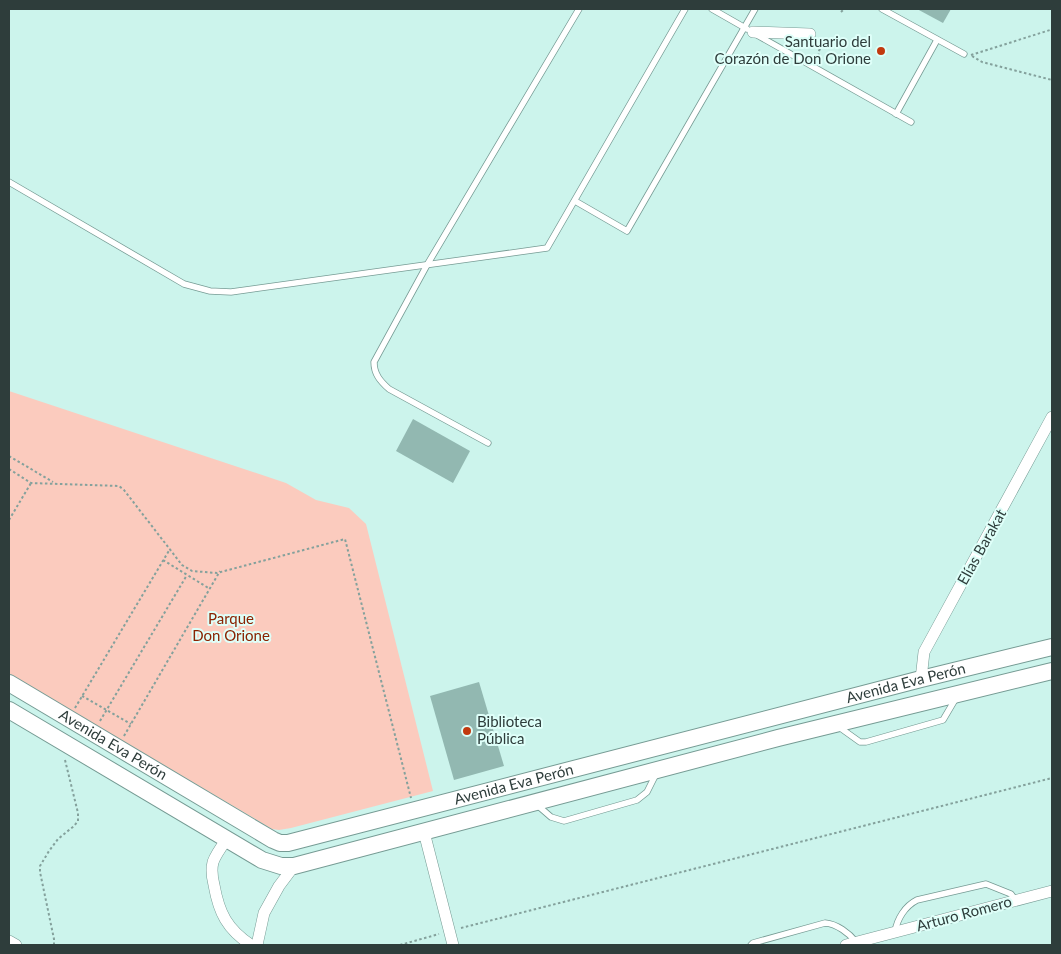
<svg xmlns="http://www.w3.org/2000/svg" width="1061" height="954" viewBox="0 0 1061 954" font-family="Lato,sans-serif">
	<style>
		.green { fill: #fbcbbe }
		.building { fill: #92b8b1 }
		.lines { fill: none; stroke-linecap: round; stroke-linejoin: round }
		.lane-casing { stroke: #769b94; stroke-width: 7 }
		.street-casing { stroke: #769b94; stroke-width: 12 }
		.secondary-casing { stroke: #769b94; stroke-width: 18 }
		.path { stroke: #84a19c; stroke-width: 2; stroke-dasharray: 2.5 2.5; stroke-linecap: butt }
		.lane { stroke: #fff; stroke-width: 5.5 }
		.street { stroke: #fff; stroke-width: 11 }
		.secondary { stroke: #fff; stroke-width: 16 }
		.poi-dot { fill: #c2390e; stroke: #dffff9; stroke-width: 2 }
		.labels { text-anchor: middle; stroke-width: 4; stroke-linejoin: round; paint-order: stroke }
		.poi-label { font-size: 15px; fill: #2e3d3b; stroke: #dffff9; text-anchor: end }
		.street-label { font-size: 15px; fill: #2e3d3b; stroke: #dffff9 }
		.park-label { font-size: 15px; fill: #8a2302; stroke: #dffff9 }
	</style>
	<rect width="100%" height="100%" fill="#ccf4ec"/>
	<path class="green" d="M9 391 286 483 316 500 349 508 366 524 433 791 291 828 279 830 272 829 9 674Z"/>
	<g class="building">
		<path d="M917 9H951L943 23Z"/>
		<path d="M413 419 470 451 453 483 396 451Z"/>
		<path d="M479 682 504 766 454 780 430 696Z"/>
	</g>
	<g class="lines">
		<g class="lane-casing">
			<g id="lane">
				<path d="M712 9 747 29"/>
				<path d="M882 9 964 54"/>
				<path d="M757 35 911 122"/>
				<path d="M896 114 937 40"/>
				<path d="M9 182 184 284 210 291 231 292 547 248 685 9"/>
				<path d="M575 201 627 231 755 9"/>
				<path d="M488 443 389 389C380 381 374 374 374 362L427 265 579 9"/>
				<path d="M839 727 860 742H866L943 720 956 698"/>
				<path d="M536 804 551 817 564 821 637 800 647 792 656 774"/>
				<path d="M895 932C897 919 905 906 917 900L986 884 1011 894 1016 901"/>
				<path d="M751 945 753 943 825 923C837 924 849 933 856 942"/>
			</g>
		</g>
		<g class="street-casing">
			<g id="street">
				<path d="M753 32 810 34"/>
				<path d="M921 679 924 652 1052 417"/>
				<path d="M424 832 453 945"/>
				<path d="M227 839C222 846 216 854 213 862 211 870 212 877 214 885 219 913 227 929 251 945"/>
				<path d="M9 941 16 945"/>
				<path d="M257 945 264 913 279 886 294 866"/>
				<path d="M846 945 1052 891"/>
			</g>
		</g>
		<g class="secondary-casing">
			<g id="secondary">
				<path id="s1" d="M9 683 273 840 280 843H288L921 679 1052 647"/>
				<path d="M9 710 262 860 281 866H294L778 738 1052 671"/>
			</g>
		</g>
		<g class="path">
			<path d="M841 12 844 9"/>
			<path d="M971 55 1050 30 1052 31"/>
			<path d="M972 56 982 62 1052 80"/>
			<path d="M818 61 819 51 823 42"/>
			<path d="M9 456 53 482"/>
			<path d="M9 469 31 483 119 486 124 490 182 565 192 571 217 573 345 539 411 798"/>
			<path d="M9 520 31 483"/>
			<path d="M163 560 210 589"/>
			<path d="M82 696 131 724"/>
			<path d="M75 708 170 549"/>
			<path d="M100 721 187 575"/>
			<path d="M124 736 220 571"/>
			<path d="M461 928 1052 778"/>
			<path d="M54 945V939L40 872V866L49 851 58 839 74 826 78 821V813L65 760"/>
			<path d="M400 945 439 934"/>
		</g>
		<use href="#lane" class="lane"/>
		<use href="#street" class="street"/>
		<use href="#secondary" class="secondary"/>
	</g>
	<g class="poi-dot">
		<circle cx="881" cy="51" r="5"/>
		<circle cx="467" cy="731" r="5"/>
	</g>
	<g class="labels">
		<g class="poi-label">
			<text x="871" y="47">Santuario del<tspan x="871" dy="17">Corazón de Don Orione</tspan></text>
			<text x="477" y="727" text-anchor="start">Biblioteca<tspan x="477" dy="17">Pública</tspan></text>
		</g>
		<g class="street-label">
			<text transform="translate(982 547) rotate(-61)" y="5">Elías Barakat</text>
			<text dy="5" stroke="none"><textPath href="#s1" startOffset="961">Avenida Eva Perón</textPath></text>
			<text dy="5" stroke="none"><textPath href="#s1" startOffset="121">Avenida Eva Perón</textPath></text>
			<text dy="5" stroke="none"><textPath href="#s1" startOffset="556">Avenida Eva Perón</textPath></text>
			<text transform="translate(964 914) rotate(-15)" y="5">Arturo Romero</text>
		</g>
		<g class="park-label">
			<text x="231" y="624">Parque<tspan x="231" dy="17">Don Orione</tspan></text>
		</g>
	</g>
	<rect width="1061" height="954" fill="none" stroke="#2e3d3b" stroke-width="20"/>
</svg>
